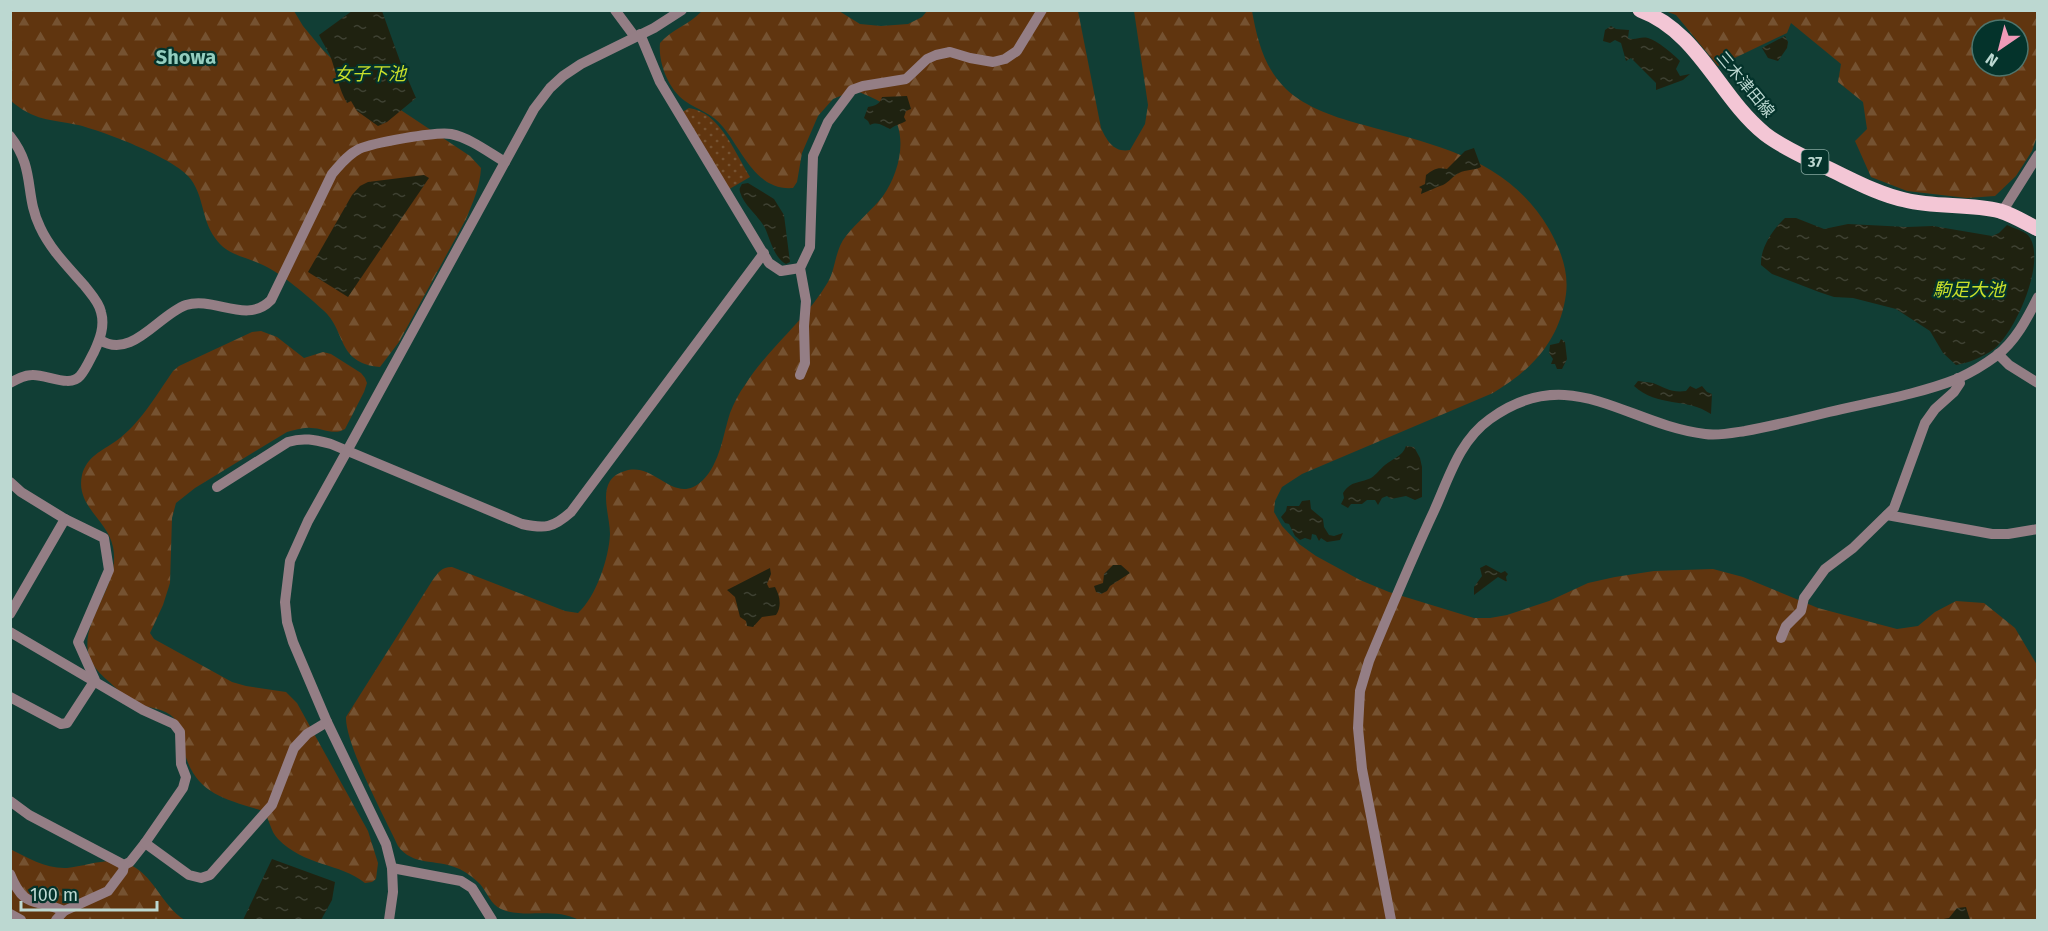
<svg xmlns="http://www.w3.org/2000/svg" width="2048" height="931" viewBox="0 0 2048 931" font-family="'Fira Sans','Noto Sans JP',sans-serif">
	<style>
		.grass { fill: url(#grass-dots) }
		.forest { fill: url(#forest-firs); fill-rule: evenodd }
		.water { fill: url(#water-ripples) }
		.lines { fill: none; stroke-linecap: round; stroke-linejoin: round }
		.minor { stroke: #947e85; stroke-width: 10 }
		.major { stroke: #f3c6d5; stroke-width: 15 }
		.labels { text-anchor: middle; stroke-width: 4.5; stroke-linejoin: round; paint-order: stroke }
		.shield { fill: #04332b; stroke: #85a69f; stroke-width: 1.5 }
		.shield-label { font-size: 15px; font-weight: bold; fill: #bcd8d1 }
		.street-label { font-size: 16px; fill: #bcd8d1; stroke: #04332b }
		.water-label { font-size: 18px; font-style: italic; fill: #cae02a; stroke: #04332b }
		.quarter-label { font-size: 20px; font-weight: bold; fill: #94cebf; stroke: #04332b }
	</style>
	<defs>
		<pattern id="grass-dots" width="8" height="8" patternUnits="userSpaceOnUse" patternTransform="scale(1.5)"><rect width="8" height="8" fill="#60350f"/><path d="M2 2h.1M6 6h.1" fill="none" stroke="#755231" stroke-width="1.8" stroke-linecap="round"/></pattern>
		<pattern id="forest-firs" width="22" height="20" patternUnits="userSpaceOnUse" patternTransform="scale(1.5)"><rect width="22" height="20" fill="#60350f"/><path d="M5 1l3.5 6h-7zM16 11l3.5 6h-7z" fill="#755231"/></pattern>
		<pattern id="water-ripples" width="26" height="14" patternUnits="userSpaceOnUse" patternTransform="scale(1.5)"><rect width="26" height="14" fill="#1f2210"/><path d="M2 4q2-2 4 0t4 0M15 11q2-2 4 0t4 0" fill="none" stroke="#3e4132"/></pattern>
	</defs>
	<rect width="100%" height="100%" fill="#113e35"/>
	<path class="grass" d="M689 108C720 112 735 153 750 177L726 191 679 114Z"/>
	<g class="forest">
		<path d="M10 11H294L303 26 322 49 348 75 470 156 481 168C480 187 473 202 466 219L399 342 380 367C336 363 347 331 323 310 309 297 282 274 265 266 248 257 227 256 215 238 201 219 204 193 188 176 171 157 103 131 78 125 49 119 35 121 11 101Z"/>
		<path d="M702 11H839L860 24 881 26 908 24 922 17 927 11H1078L1101 128C1107 141 1114 153 1130 150L1145 124 1148 105 1134 11H1252C1257 39 1264 68 1286 89 1306 108 1337 118 1364 125 1437 146 1507 158 1549 229 1560 249 1569 270 1566 294 1560 340 1532 370 1493 393L1302 474 1282 487 1275 501 1274 512 1282 526 1299 544 1316 556 1360 580 1389 592 1474 618H1490L1507 615 1549 601 1588 583 1615 577 1654 571 1713 569 1743 577 1818 608 1897 629 1918 626 1935 612 1956 601 1984 603 2015 628 2037 665V920H579C554 907 522 919 501 909 491 905 487 892 480 884 474 878 465 871 457 868 436 859 412 866 398 846 385 818 345 744 346 717L432 581C438 573 441 567 452 567L565 611 578 613C596 597 609 558 610 534 610 518 601 495 610 481 614 475 619 473 625 471 656 461 674 508 703 480 720 463 723 435 730 413 734 403 739 393 745 385 768 348 806 320 828 282 836 268 835 249 846 236 857 222 872 210 883 196 900 172 910 132 887 107 879 99 865 95 855 90L833 99 818 116 802 153 797 182 793 188C756 191 742 150 723 127 712 113 698 110 685 101 668 89 658 62 660 43 671 30 690 24 702 11Z"/>
		<path d="M1665 11H2037L2038 133 2032 151 2016 176 1995 196 1967 198 1907 191 1871 177 1855 141 1867 129 1863 102 1838 82 1841 64 1791 23 1787 33 1718 66 1676 15ZM1982 30H2018V66H1982Z"/>
		<path d="M261 331 277 337 304 358 323 352 331 354 361 373 365 378 367 383 364 392 345 429C334 436 323 428 311 428 303 427 296 430 287 432L195 488 176 503 172 518 170 583 163 605 150 633 154 639 232 682 246 686 286 692 297 703 368 831 378 863 376 879 372 882 365 883C340 863 304 866 278 839 270 831 270 819 263 811 222 798 195 794 183 748 181 739 179 724 174 718 165 708 148 708 136 704 129 701 124 695 118 690 106 678 92 670 88 652 82 617 121 585 113 547 108 520 75 506 82 475 87 456 102 451 116 441 140 424 157 394 173 371L179 366 252 332Z"/>
		<path d="M10 849C28 858 46 869 67 868 85 866 108 857 126 863 154 873 161 906 185 920H11Z"/>
	</g>
	<g class="water">
		<path d="M352 11H382L400 61 416 98 387 122 378 126 357 111 351 101 347 103C339 89 337 76 332 61 330 53 323 44 319 35Z"/>
		<path d="M1611 26 1616 29 1629 30 1628 38C1635 41 1640 36 1648 38 1658 41 1672 53 1680 61L1676 69 1680 76 1690 74 1683 80 1656 90V83L1631 58 1626 61 1621 43 1615 40 1610 43 1603 41 1605 30Z"/>
		<path d="M1785 36 1788 42 1787 48 1778 61 1768 58 1762 48Z"/>
		<path d="M907 96 911 109 906 111 904 117 906 121C901 124 895 125 890 129 883 126 878 121 870 125L868 121 864 118 868 107C875 106 880 104 882 97Z"/>
		<path d="M1474 148 1481 167C1474 171 1466 169 1459 173 1453 176 1449 182 1443 185 1436 187 1429 191 1421 194L1422 189 1419 187 1425 184 1426 175C1434 169 1437 167 1447 169L1465 151Z"/>
		<path d="M424 175 429 178 348 297 308 272 352 195 360 186 368 182Z"/>
		<path d="M748 183 774 199 784 215 790 262 786 264C774 258 770 239 765 228 758 215 744 206 740 192 739 188 740 188 742 184Z"/>
		<path d="M1785 218H1796L1824 229 1848 224 1907 227 1933 226 1992 236 1999 233 2007 225C2013 228 2022 230 2028 235 2048 259 2016 331 1994 349 1983 357 1969 363 1956 365L1943 353 1930 331 1896 309 1853 298 1834 297 1819 292 1772 274 1761 265C1760 248 1773 229 1785 218Z"/>
		<path d="M1561 339 1565 342 1567 359 1562 369H1557L1555 364H1551L1553 359 1549 353 1550 345 1559 343Z"/>
		<path d="M1638 381C1643 382 1649 382 1653 383 1665 388 1672 393 1686 391L1690 386 1696 389 1702 386 1707 392 1712 394 1711 414C1686 397 1658 408 1634 386Z"/>
		<path d="M1406 446 1414 447 1420 458 1422 467V497L1415 500 1406 496 1391 499 1387 496 1382 498 1378 505 1375 500H1367L1362 504H1351L1348 508 1341 504 1344 498 1343 493C1352 480 1358 484 1371 478 1377 474 1380 469 1385 465 1393 458 1402 457 1406 446Z"/>
		<path d="M1310 500 1311 509 1323 519 1324 527 1329 535 1334 536 1343 533 1340 540 1327 542 1321 538 1319 541 1316 535 1312 534 1311 540 1305 538 1300 540 1295 536 1289 524 1285 523 1281 517 1286 511 1287 506H1299L1302 501Z"/>
		<path d="M1113 565H1121L1130 573 1110 586 1107 591 1101 594 1096 592 1094 586 1103 583 1104 574Z"/>
		<path d="M1486 565 1501 573 1505 571 1508 574 1506 577 1507 582 1498 577 1474 595V587L1482 576 1480 568Z"/>
		<path d="M770 568 771 574 767 584 769 588 775 587C780 596 782 606 776 615L762 617 753 627 747 626 746 621 740 617 735 597 727 590Z"/>
		<path d="M272 859 335 882 332 900 321 920H243Z"/>
		<path d="M1966 907 1970 920H1938L1949 918 1957 908Z"/>
	</g>
	<g class="lines">
		<g class="minor">
			<path d="M615 10 635 37"/>
			<path d="M640 34 660 82 769 263 781 271 800 268"/>
			<path d="M10 136C36 169 24 194 40 227 50 249 68 267 84 285 90 293 99 302 101 312 105 326 100 339 94 352 90 359 86 369 80 376 70 388 46 374 32 375 24 375 17 379 10 383"/>
			<path d="M2002 212 2038 155"/>
			<path d="M100 340C132 360 158 315 186 305 214 296 247 325 271 300L332 174C340 165 347 155 359 149 372 143 437 131 451 134 470 138 488 152 505 162"/>
			<path d="M1998 354 2009 365 2038 383"/>
			<path d="M800 375 805 363 804 326 806 301 800 268 810 247 813 156 828 122 852 90 863 86 906 79 927 59 936 55 950 52 970 58 993 62 1005 59 1017 51 1042 10"/>
			<path d="M10 482 21 492 65 519 10 614"/>
			<path d="M217 487 288 442C304 437 315 440 331 444L522 524C545 529 553 528 571 512L764 253"/>
			<path d="M1887 515 1992 534H2008L2038 529"/>
			<path d="M10 632 143 710 174 724 180 732 181 764 186 777 183 788 145 843 130 862 124 865 29 815 10 801"/>
			<path d="M1781 638 1786 626 1801 611 1804 598 1825 569 1853 548 1894 508 1925 423 1935 409 1954 392 1960 383 1958 378"/>
			<path d="M10 697 61 724 67 723 95 680 78 642 109 570 104 538 65 519"/>
			<path d="M145 843 189 875 201 878 210 875 272 805 294 748 307 734 327 722"/>
			<path d="M392 868 461 881 472 888 492 920"/>
			<path d="M10 874C25 911 35 897 64 911"/>
			<path d="M10 914 21 920"/>
			<path d="M56 920 64 911 108 891 123 871 124 865"/>
			<path d="M389 920 393 892 392 868 386 844 327 722 293 642 287 622 285 602 290 561 308 521 347 451 534 109 550 88 563 76 581 64 654 28 682 10"/>
			<path d="M1391 920 1362 769 1358 728 1360 691 1369 661C1390 611 1411 560 1434 511 1449 478 1459 441 1490 419 1570 361 1625 424 1705 434 1718 436 1732 433 1745 431 1773 426 1801 419 1829 412 1871 402 1916 395 1957 379 1970 373 1984 365 1996 356 2015 342 2027 319 2038 297"/>
		</g>
		<path class="major" d="M1640 10C1699 32 1719 97 1765 134 1783 148 1805 157 1825 167 1851 179 1877 194 1905 200 1936 208 1969 203 2000 211 2013 215 2026 223 2038 229"/>
	</g>
	<g class="labels">
		<rect class="shield" x="1801.5" y="150" width="27" height="24" rx="4.5"/>
		<g class="shield-label">
			<text x="1815" y="167">37</text>
		</g>
		<g class="street-label">
			<text transform="translate(1746 84) rotate(50)" y="6">三木津田線</text>
		</g>
		<g class="water-label">
			<text x="370" y="80">女子下池</text>
			<text x="1969" y="296">駒足大池</text>
		</g>
		<g class="quarter-label">
			<text x="186" y="64">Showa</text>
		</g>
	</g>
	<rect width="2048" height="931" fill="none" stroke="#bcd8d1" stroke-width="24"/>
	<g transform="translate(2000 48) rotate(215)"><circle r="28" fill="#04332b" stroke="#4e756d" stroke-width="1.5"/>
	<path d="M0-4.5L10 22L0 15L-10 22Z" fill="#ef9ab8"/>
	<text y="-9" font-size="16" font-weight="bold" text-anchor="middle" fill="#bcd8d1">N</text>
	</g>
	<path d="M21 901v9h136v-9" fill="none" stroke="#bcd8d1" stroke-width="3"/>
	<text x="30" y="901" font-size="18" fill="#bcd8d1" stroke="#04332b" stroke-width="4.5" paint-order="stroke">100 m</text>
</svg>
